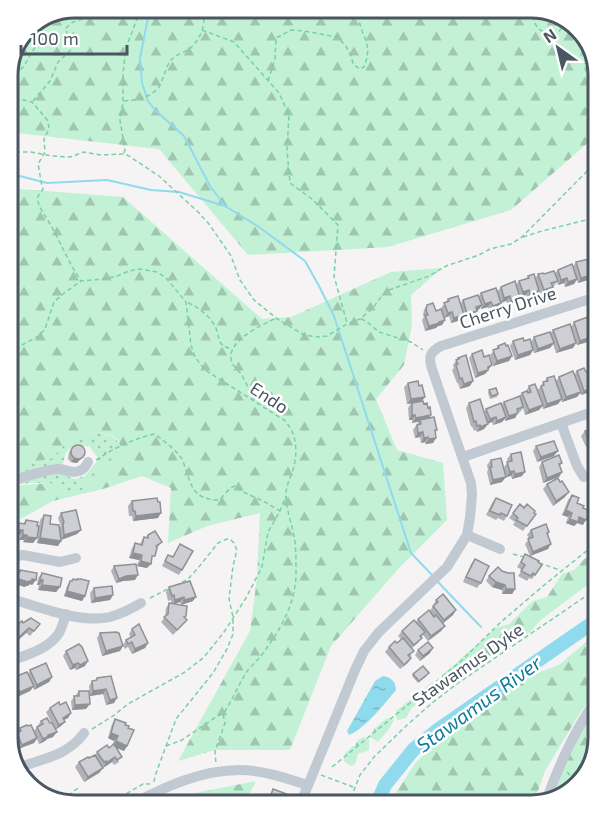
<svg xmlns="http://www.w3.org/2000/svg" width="606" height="813" viewBox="0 0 606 813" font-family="'Exo 2',sans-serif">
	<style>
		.green { fill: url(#green-dots) }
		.forest { fill: url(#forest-firs) }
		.water { fill: url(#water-ripples) }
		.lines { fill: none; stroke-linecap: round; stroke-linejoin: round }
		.stream { stroke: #90daee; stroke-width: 2 }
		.river { stroke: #90daee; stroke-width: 14 }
		.path { stroke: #7ad0a6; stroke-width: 1.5; stroke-dasharray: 4.5 3; stroke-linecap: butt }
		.minor { stroke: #c1cad2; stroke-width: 10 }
		.wall { fill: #b0b2b7 }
		.shaded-wall { fill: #909195 }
		.building { fill: #cdcfd5; stroke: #909195; stroke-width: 1.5 }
		.labels { text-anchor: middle; stroke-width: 5; stroke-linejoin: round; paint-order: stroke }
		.street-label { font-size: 18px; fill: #4a5661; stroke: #fff }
		.water-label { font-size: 20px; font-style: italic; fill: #0c7c9b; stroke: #fff }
		.rim { fill: none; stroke: #4a5661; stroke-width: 3 }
	</style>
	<defs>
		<pattern id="green-dots" width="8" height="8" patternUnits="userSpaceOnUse" patternTransform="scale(1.5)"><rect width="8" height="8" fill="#c3f1d5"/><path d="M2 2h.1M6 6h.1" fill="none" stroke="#a0c6b0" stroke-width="1.8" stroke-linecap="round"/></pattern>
		<pattern id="forest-firs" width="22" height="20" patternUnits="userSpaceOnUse" patternTransform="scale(1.5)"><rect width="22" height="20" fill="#c3f1d5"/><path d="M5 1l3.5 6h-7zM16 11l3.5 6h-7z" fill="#a0c6b0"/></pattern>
		<pattern id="water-ripples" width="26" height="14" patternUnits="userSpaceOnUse" patternTransform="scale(1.5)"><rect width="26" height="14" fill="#90daee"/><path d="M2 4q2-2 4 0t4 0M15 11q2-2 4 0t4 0" fill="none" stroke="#78b4c4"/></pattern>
	</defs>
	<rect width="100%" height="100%" fill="#f5f3f3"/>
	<path class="green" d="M99 432C109 435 116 436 120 446L119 451 86 481 83 490C67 496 55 485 40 483 31 482 20 485 10 485L57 472 75 479 85 476 95 464 98 458 89 446C82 446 70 445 66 453 64 458 64 462 61 467L8 478V469L52 458 64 445Z"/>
	<g class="forest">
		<path d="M75 8H535L587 38 598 75V134L511 210 388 247 248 255 159 149 8 132V70L30 24Z"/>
		<path d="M8 188 123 197 262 319 291 317 391 272 442 268 411 295 412 325 404 365 376 399 397 450 443 463 447 520 400 567 331 646 290 750H215L178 761 250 631 257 578 260 513 207 526 168 543 171 488 142 476 103 489 53 501 8 526V486L54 483C62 491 72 494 83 490L85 481 118 451 120 446 118 440 111 435 99 432 64 445 52 458 8 469Z"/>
		<path d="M598 545V580L586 586 542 619 529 633 501 642 493 654 477 668 444 683 441 676 496 628 509 624 533 601 547 597 562 574 574 570Z"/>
		<path d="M598 632V688L578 716 545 771 533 805H388L416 762 451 730 522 679 559 665Z"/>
		<path d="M431 683 438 685C431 706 422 697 411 709 409 712 408 715 406 718L398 720 396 717V711Z"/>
		<path d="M598 707C598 740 598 771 569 793 565 797 557 798 552 799 563 767 576 733 598 707Z"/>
		<path d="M387 718 394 720 389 729 378 742 370 737 374 729Z"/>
		<path d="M364 737 369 740V750L358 754 355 764 350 766 344 761 345 753 353 746H355L358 740Z"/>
		<path d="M256 781 244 805H162L180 796Z"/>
	</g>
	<path class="water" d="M383 676C391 677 396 682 396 690 384 704 366 728 349 735L347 731 375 681Z"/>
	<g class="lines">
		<g class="stream">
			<path d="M150 8 140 58 142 83 148 101 155 110 184 136 210 186 225 206 259 227 305 261 319 286 334 316 411 553 434 577"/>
			<path d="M8 173 47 183 107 180 151 190 179 192 225 206"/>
			<path d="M437 581 481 627"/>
		</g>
		<path class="river" d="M376 805 385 785 414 749 439 729 598 619"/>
		<g class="path">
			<path d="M113 8 119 10H141"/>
			<path d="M538 9C527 23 541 34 555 35L565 25"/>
			<path d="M202 30 234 42 279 93 289 115 287 150 290 183 312 199 338 225 334 276 347 323"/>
			<path d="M589 45C583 66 582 72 598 88"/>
			<path d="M8 78 19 71 24 66 39 40 41 32 38 22"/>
			<path d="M268 81 275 59 276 38 291 30 304 31 337 37 345 45 351 55 353 64 360 69 364 67C371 49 367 44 361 28 359 21 357 14 356 8"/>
			<path d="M33 101 50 81 58 62 72 49 74 41 67 34 66 28 73 22 85 18 98 8"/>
			<path d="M124 101C135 100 150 98 158 88 161 85 162 79 164 75 166 70 168 63 172 59 177 54 184 53 189 49 201 40 208 22 201 8"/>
			<path d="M8 103 20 99 32 102 48 121 49 129 44 139 45 152 38 164C40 172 40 180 43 189L37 198C40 211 48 219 54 231 63 248 70 265 81 281L104 279 117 276 129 271 139 269 157 272 166 278 186 302 191 345 195 357 205 370 284 420C296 432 298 449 294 466 292 475 287 483 286 492 285 508 293 526 295 542 296 551 296 560 296 569 297 599 283 626 266 649 261 657 254 663 248 670 239 683 233 700 223 714L225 723 215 751 216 764"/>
			<path d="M8 152H31L52 156 70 157 84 152 101 155 124 154 129 156 159 176 198 212 209 224 231 256 240 280 254 300 276 318 304 335 319 337 327 336 347 324 360 319 372 309 381 297 389 290 429 276 446 266 479 255 490 249 511 244 522 237 598 160"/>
			<path d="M124 153 125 150 120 120 123 103V73L126 48 141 8"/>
			<path d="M523 237 542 231 598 217"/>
			<path d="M188 303C199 307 209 316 215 326 221 338 215 344 231 349"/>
			<path d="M361 319 366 321 379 332 411 342 423 350"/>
			<path d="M8 371 11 360 20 346 39 336 45 329 54 302 63 294 81 281"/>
			<path d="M254 400C250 392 246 382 241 374 238 370 234 367 232 363 224 341 261 326 276 318"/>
			<path d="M96 460C114 448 133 439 154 434 160 437 179 453 182 459 191 480 189 500 219 500 224 496 230 486 236 486L241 491 265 502 280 511"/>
			<path d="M513 554 524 557"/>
			<path d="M539 563 560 570"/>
			<path d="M150 598 170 588"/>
			<path d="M92 729 113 716 128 704 185 672 203 658 209 651 224 632 246 598 262 567 268 532 280 511 286 496"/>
			<path d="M166 746 182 740 213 719 221 714"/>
			<path d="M332 767 460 662 501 622 543 586 584 553 598 544"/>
			<path d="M567 772 578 784"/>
			<path d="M321 775 353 787"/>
			<path d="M154 782 155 776 176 719 213 673 227 649 233 634V617L229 599 233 566 237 550 234 543 231 540 227 539 218 543 198 568 188 579 177 585"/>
			<path d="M62 800 78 788"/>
			<path d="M107 805 143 784H150"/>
			<path d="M348 805 360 775 374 757 406 726 432 703 458 683 598 588"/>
		</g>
		<g class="minor">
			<path d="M561 423 577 466 584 477"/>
			<path d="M463 457 598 410"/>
			<path d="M8 481C23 479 46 468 60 469 66 470 72 474 79 471 84 469 86 467 88 462"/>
			<path d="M467 535 500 549"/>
			<path d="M8 558 23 555 60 562 76 558"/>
			<path d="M8 598C37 606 80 624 110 617 121 614 131 609 141 603"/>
			<path d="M8 662C25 655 48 650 59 633 62 627 64 621 66 614"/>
			<path d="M17 768C41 759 68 756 84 733"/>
			<path d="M546 801C559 765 575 728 598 698"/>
			<path d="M130 805C165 787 200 770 240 770 262 770 286 778 307 785"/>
			<path d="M300 805 355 670 364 651 379 632 447 567 467 535 470 517 472 495 471 483 432 369C428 357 430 352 441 346L587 300 598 298"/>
		</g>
	</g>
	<g class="wall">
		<path d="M598 257V275L595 265 598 261 597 259Z"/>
		<path d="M576 262 593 274 591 275 588 280 578 283 577 280 574 284 565 287 564 283 558 285 557 282 554 286 552 287 549 292 541 295 539 291 536 296 527 298 526 295 520 297 517 302 508 305 506 301 501 303 498 308 489 311 488 307 481 309V307L473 316 464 318 463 316 461 320 451 323 449 316 444 318 441 308 448 299 461 303 463 300 479 296 481 293 497 292 501 287 516 285 519 281 526 279 528 276 535 279 538 274 555 273 558 270 573 266Z"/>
		<path d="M427 305 436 311 445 320 442 325 438 326 436 328 425 331 422 320 424 317 423 315 424 310Z"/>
		<path d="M596 317H598V341H596L592 322Z"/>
		<path d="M574 322 591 341 577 345 576 343 573 348 556 353 553 344 550 348 534 353 533 350 530 355 515 360 510 346 513 341 531 342 534 337 550 334 553 330 571 327Z"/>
		<path d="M498 346 512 356 509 361 493 366 490 355Z"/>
		<path d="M472 354 489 370 485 374 475 378 469 358Z"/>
		<path d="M458 358 470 386 460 389 458 383H457L452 370 454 368 453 365Z"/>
		<path d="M598 364V386L596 390 581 395 580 393 577 397 562 402 561 399 558 404 543 409 542 406 539 410 525 415 523 408 520 412H518L515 418 505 421V419L502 422 493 425 492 422 488 424 484 429 477 432 476 430 474 431 472 426 471 427 466 408 469 403 484 412 486 409 501 405 504 402 519 396 522 393 526 391 529 386 537 391 547 378 556 381 559 377 575 374 577 371 586 372 594 373V369Z"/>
		<path d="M408 383 419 386 425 397 422 401 429 418 437 430 435 432 433 443 425 444V442L421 443 420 437 415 438 413 430 419 421 412 423V420H409L408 408 411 403 407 404 404 387Z"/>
		<path d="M489 390 498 394 497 397 490 399 488 393Z"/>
		<path d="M585 431 598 442 586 447 581 436Z"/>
		<path d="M536 446 554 456 537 462 533 451Z"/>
		<path d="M73 447 82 458 77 463 71 462 68 459 69 452Z"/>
		<path d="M511 454 522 476 512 479 511 476 506 477 504 467 508 462 507 459Z"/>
		<path d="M491 460 502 482 490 485 487 472 488 470 487 465Z"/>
		<path d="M542 462 562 463 560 466 562 472 559 477 543 483 539 467Z"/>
		<path d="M547 484 565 497 553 506 543 489Z"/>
		<path d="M572 495 577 503 583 508V525L577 523 574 526 566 523 568 517 562 515 568 500Z"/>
		<path d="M496 498 507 516 504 521 498 518 496 520 486 515 492 503Z"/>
		<path d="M132 501 158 518 133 521 132 516H129L128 506Z"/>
		<path d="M520 504 536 514 523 531 513 525 515 522 509 518Z"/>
		<path d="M61 513 81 530 77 534 61 540V541L58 546 37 543 40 520 44 515 50 524 60 527 61 526 58 518Z"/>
		<path d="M26 520 37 538 33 543 23 542 24 540H19L20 535 15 534 16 528 19 523 23 524Z"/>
		<path d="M531 530 549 532 548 535V549L530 556 542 565 532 579 529 578 527 581 518 576 522 570 517 567 525 554 530 556 525 544 529 539 527 535Z"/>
		<path d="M148 535 162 542 157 548 147 568 137 566 139 560 129 558 132 548 135 543 140 544 144 537 146 538Z"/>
		<path d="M180 544 182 570 179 575 162 566 168 555 173 557Z"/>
		<path d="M475 559 481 583 477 588 463 582 471 564Z"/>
		<path d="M114 566 135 580 123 581 116 583 111 571Z"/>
		<path d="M20 570 36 580 32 585 30 584 28 586H26L25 587 11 583 13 576 17 571 19 572Z"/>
		<path d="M42 573 60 587 56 592 38 590 39 585H37L38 578Z"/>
		<path d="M489 576 515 589 512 594H502V590L492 587 486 581Z"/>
		<path d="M73 579 85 596 82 601 64 596 67 586 70 581H71Z"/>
		<path d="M169 587 193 601 181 605 180 602 174 604 187 620 173 635 161 622 165 617 166 608 169 603 171 604V600L168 601 166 592Z"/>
		<path d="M94 588 113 595 110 600 91 603 90 593Z"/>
		<path d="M436 600 456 610 453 615 443 623 445 626 441 631 428 641 423 635 418 643 412 648 411 656 409 657 411 658 408 663 400 669 385 652 389 647 397 643 401 639 398 636 402 631 416 622 418 619 430 611Z"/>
		<path d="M23 623 40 624 30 636 26 633 15 643 9 645 8 643V632L15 629 18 624Z"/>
		<path d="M132 629 148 643 145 648 132 654 128 647 125 649 123 645 120 651 102 656 97 638 100 633 123 645 126 640 131 638 129 634Z"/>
		<path d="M418 650 430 653 420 661 415 655Z"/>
		<path d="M66 651 85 666 76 670 75 668 70 670 63 656Z"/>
		<path d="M30 670 52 677 49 682 34 690 33 687 30 691 17 697 9 683 12 678 28 674Z"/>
		<path d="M413 674 427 676 418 683 412 676Z"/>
		<path d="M111 676 114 703 106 705 103 694 90 696 89 686 92 681H95L97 678Z"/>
		<path d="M79 691 86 709 72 710 71 701Z"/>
		<path d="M60 705 71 713 68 718 64 720 61 726 55 730 46 712 50 708Z"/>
		<path d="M115 719 125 725 127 746 124 751 116 748 119 762 114 765 112 762 103 768 102 766 103 768 99 773 84 782 75 767 79 762 95 755 97 752 109 748 112 745 114 741 108 738 112 724Z"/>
		<path d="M41 721 53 737 47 739 45 741 39 744 37 739 34 743 18 749V748L15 751 12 753 8 738 14 736 20 728 28 726 34 731Z"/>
		<path d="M273 789 284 805H266L270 794Z"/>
	</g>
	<g class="shaded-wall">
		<path d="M591 275 588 280 578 283 581 278Z"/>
		<path d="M567 278 564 283 558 285 561 280Z"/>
		<path d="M577 279 574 284 565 287 568 282Z"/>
		<path d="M553 287 549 292 541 295 544 290Z"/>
		<path d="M529 290 526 295 519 297 523 292Z"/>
		<path d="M539 291 536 296 527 298 530 293Z"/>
		<path d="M510 296 506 301 501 303 504 298Z"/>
		<path d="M520 298 517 302 508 305 511 301Z"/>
		<path d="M491 302 488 307 481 309 485 304Z"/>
		<path d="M501 303 498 308 489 311 493 306Z"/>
		<path d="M482 305 473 316 464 318 467 314 476 307Z"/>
		<path d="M452 312 449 316 444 318 448 313Z"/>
		<path d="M464 315 461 320 451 323 454 318Z"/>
		<path d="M445 320 442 325 438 326 436 328 425 331 429 326Z"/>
		<path d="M594 336 591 341 577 345 580 341Z"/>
		<path d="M554 343 550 348 534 353 538 349Z"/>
		<path d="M576 343 573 348 556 353 560 349Z"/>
		<path d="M533 350 530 355 515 360 518 355Z"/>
		<path d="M512 356 509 361 493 366 497 361Z"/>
		<path d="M492 365 485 374 475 378 478 373 488 367Z"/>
		<path d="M473 381 470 386 460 389 464 384Z"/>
		<path d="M598 386 596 390 581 395 584 391Z"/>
		<path d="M581 392 577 397 562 402 566 397Z"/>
		<path d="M425 397 421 402 407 404 411 399Z"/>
		<path d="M562 399 558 404 543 409 547 404Z"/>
		<path d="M543 405 539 410 525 415 529 410Z"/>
		<path d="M518 413 515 418 505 421 509 416Z"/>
		<path d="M412 415H415L412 420H409Z"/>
		<path d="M431 415 428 420 412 423 416 418Z"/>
		<path d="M496 417 492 422 486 424 490 419Z"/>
		<path d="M506 417 502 422 493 425 497 421Z"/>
		<path d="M488 424 484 429 477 432 480 427Z"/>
		<path d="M423 432 420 437 415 438 418 433Z"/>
		<path d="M428 437 425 442 421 443 424 438Z"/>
		<path d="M436 438 433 443 425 444 429 439Z"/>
		<path d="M598 439V442L586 447 589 442Z"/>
		<path d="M558 451 554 456 537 462 541 457Z"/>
		<path d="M85 453 77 463 71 462 74 458Z"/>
		<path d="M514 471 511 476 506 477 510 472Z"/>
		<path d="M525 472 522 476 512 479 515 474Z"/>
		<path d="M562 472 559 477 543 483 547 478Z"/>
		<path d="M506 477 502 482 490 485 493 480Z"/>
		<path d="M569 492 565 497 553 506 556 501Z"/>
		<path d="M566 510 572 513 568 517 562 515Z"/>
		<path d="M161 513 158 518 133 521 136 516Z"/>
		<path d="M579 517 586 520 583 525 577 523 574 526 566 523 570 519Z"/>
		<path d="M18 530H23L20 535 15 534Z"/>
		<path d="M81 530 77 534 61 540 64 535Z"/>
		<path d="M23 535H27L24 540H19Z"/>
		<path d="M27 537 37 538 33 543 23 542Z"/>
		<path d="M40 538 61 541 58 546 37 543Z"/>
		<path d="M551 544 548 549 530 556 533 552Z"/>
		<path d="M133 553 142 555 139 560 129 558Z"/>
		<path d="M141 561 151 564 147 568 137 566Z"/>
		<path d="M138 575 135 580 123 581 116 583 119 579 126 576Z"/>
		<path d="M15 578 32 579 36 580 32 585 30 584 28 586H26L25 587 11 583Z"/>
		<path d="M40 580H43L39 585H37Z"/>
		<path d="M496 582 505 585 502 590 492 587Z"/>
		<path d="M42 585 60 587 56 592 38 590Z"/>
		<path d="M506 589H515L512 594H502Z"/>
		<path d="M67 591 85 596 82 601 64 596Z"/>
		<path d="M113 595 110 600 91 603 95 598Z"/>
		<path d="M184 597 180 602 172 605 175 600Z"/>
		<path d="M196 597 193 601 181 605 184 600Z"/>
		<path d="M456 610 453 615 441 625 444 620Z"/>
		<path d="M445 626 441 631 428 641 431 636Z"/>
		<path d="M29 628 26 633 15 643 9 645 12 640Z"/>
		<path d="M148 643 145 648 132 654 135 649Z"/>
		<path d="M123 646 120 651 102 656 106 651Z"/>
		<path d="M433 648 430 653 420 661 423 656Z"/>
		<path d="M88 661 85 666 76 670 80 665Z"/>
		<path d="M78 663 75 668 70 670 73 665Z"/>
		<path d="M52 677 49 682 34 690 37 685Z"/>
		<path d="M34 686 30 691 17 697 20 692Z"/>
		<path d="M106 689 103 694 90 696 93 691Z"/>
		<path d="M117 698 114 703 106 705 110 700Z"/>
		<path d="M90 704 86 709 72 710 75 705Z"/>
		<path d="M71 713 68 718 59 722 63 718Z"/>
		<path d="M65 722 61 726 55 730 59 725Z"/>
		<path d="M57 732 53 737 47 739 45 741 39 744 43 739 48 735Z"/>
		<path d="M111 733 118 736 114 741 108 738Z"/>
		<path d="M37 738 34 743 18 749 22 745Z"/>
		<path d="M116 741 127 746 124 751 112 746Z"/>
		<path d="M19 746 15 751 12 753 11 750Z"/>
		<path d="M115 757 112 762 103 768 106 763Z"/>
		<path d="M103 768 99 773 84 782 88 777Z"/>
		<path d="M269 801 277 802 285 804 284 805H266Z"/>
	</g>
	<g class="building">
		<path d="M593 258 596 269 590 271 591 275 581 278 576 262Z"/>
		<path d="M572 264 577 279 568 282 567 278 561 280 558 270Z"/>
		<path d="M554 271 558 281 551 283 553 287 544 290 538 274 543 273 544 274Z"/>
		<path d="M534 274 539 291 530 293 529 290 523 292 519 281 529 278 528 276Z"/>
		<path d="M515 281 520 298 511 301 510 296 504 298 501 287Z"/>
		<path d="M496 288 501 303 493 306 491 302 485 304 481 293Z"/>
		<path d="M478 295 482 305 476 307 477 311 467 314 463 300Z"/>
		<path d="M458 296 464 315 454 318 452 312 448 313 444 303 449 301 448 299Z"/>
		<path d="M433 303 436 311 441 309 445 320 439 322 440 323 429 326 425 315H428L426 310 427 305Z"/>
		<path d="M588 317 594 336 580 341 574 322Z"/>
		<path d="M596 317H598V332Z"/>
		<path d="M570 324 576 343 560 349 553 330Z"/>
		<path d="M550 332 554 343 538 349 534 337Z"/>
		<path d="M523 338 524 341 530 339 533 350 518 355 513 341Z"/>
		<path d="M505 343 506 346 508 345 512 356 497 361 493 350 499 348 498 346Z"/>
		<path d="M482 350 484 357 489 355 492 365 488 367V370L478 373 472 354Z"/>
		<path d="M466 355 473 381 464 384 462 378 460 379 456 365 458 364 456 360 459 359 458 358Z"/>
		<path d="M584 368 586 372 593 370 598 386 584 391 577 371Z"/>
		<path d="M573 371 581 392 566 397 559 377Z"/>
		<path d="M554 376 562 399 547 404 541 386 544 385 543 382 548 381 547 378Z"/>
		<path d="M418 381 419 386 422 385 425 397 411 399 408 383Z"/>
		<path d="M535 384 543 405 529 410 522 393 527 391 528 393 531 392 529 386Z"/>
		<path d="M496 388 498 394 492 396 489 390Z"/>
		<path d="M520 396 523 407 517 409 518 413 509 416 504 402Z"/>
		<path d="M480 399 488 424 480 427V425L477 426 476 421 474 422 469 403Z"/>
		<path d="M423 401 424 404 427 403 428 408 430 407 431 415 416 418 415 415H412V403Z"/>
		<path d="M501 403 506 417 497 421 496 417 490 419 486 409Z"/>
		<path d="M434 417 437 430H435L436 438 429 439 428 437 424 438 423 432 418 433 417 425 421 424 420 420Z"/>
		<path d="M598 426V439L589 442 585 431Z"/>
		<path d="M554 441 558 451 541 457 536 446Z"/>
		<circle cx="78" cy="452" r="7"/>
		<path d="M521 452 525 472 515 474 514 471 510 472 507 462 512 461 511 454Z"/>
		<path d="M559 455 562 463 559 464 562 472 547 478 542 462Z"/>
		<path d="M501 458 506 477 493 480 490 467H492L491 460Z"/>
		<path d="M558 478 560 482 562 481 569 492 556 501 547 484Z"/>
		<path d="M572 495 579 498 577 503 584 506 583 508 590 511 586 520 579 517 578 522 570 519 572 513 566 510Z"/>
		<path d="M157 498 158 502H160L161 513 136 516 135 511H133L132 501Z"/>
		<path d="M496 498 512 505 507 516 501 513 500 515 490 511Z"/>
		<path d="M520 504 524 508 527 504 535 511 534 513 536 514 527 526 516 520 518 518 513 513Z"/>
		<path d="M76 510 81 530 64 535 63 523 64 522 61 513Z"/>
		<path d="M44 515 51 516 50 524 59 525 61 541 40 538Z"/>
		<path d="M26 520 38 522 37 526H39L37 538 27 537V535H23V530H18L19 523 25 524Z"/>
		<path d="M546 524 549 532 547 533 551 544 533 552 528 539 533 537 531 530Z"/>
		<path d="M155 531 162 542 156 546 157 548 155 556H152L151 564 141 561 142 555 133 553 135 543 142 545 144 537 148 538V535Z"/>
		<path d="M180 544 193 551 182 570 165 561 168 555 173 557Z"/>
		<path d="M525 554 539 561 538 562 542 565 535 575 533 573 531 576 521 571 525 565 521 562Z"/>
		<path d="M475 559 489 566 481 583 466 577Z"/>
		<path d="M136 564 138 575 126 576 119 579 114 566Z"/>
		<path d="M498 567 502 571 508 573H514L515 589H506L505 585 496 582 489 576Z"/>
		<path d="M20 570 37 573 36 580 32 579V581H29L28 582 15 578 17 571 20 572Z"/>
		<path d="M42 573 62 578 60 587 42 585 43 580H40Z"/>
		<path d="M73 579 77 580V579H81L89 581 85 596 67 591 70 581H72Z"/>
		<path d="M190 581 196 597 184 600V597L175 600 174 595 172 596 169 587Z"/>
		<path d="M112 586 113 595 95 598 94 588Z"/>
		<path d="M443 594 456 610 444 620 433 606 438 602 436 600Z"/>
		<path d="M169 603 187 606 186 616 184 617 187 620 177 630 164 617 168 614Z"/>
		<path d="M429 610 434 617 436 615 445 626 431 636 418 619Z"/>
		<path d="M31 618 40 624 34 631 29 628 18 638 12 640 9 636 8 638V632L13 628 14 630 19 626 18 624 22 621 23 623Z"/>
		<path d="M414 620 425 632 420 636 422 638 414 645 402 631Z"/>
		<path d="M139 624 148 643 135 649 132 642 128 644 126 640 135 635 132 629Z"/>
		<path d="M117 632 118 633H119L123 646 106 651 100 633Z"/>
		<path d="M403 638 414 651 408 655 411 658 404 665 389 647 395 641 397 643Z"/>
		<path d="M428 642 433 648 423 656 418 650Z"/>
		<path d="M79 644 82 647 88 661 80 665 78 663 73 665 66 651Z"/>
		<path d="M46 663 52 677 37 685 30 670Z"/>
		<path d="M423 666 429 673 419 681 413 674Z"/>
		<path d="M27 672 34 686 20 692 12 678Z"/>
		<path d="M111 676 117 698 110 700 106 689 93 691 92 681 97 680V678Z"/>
		<path d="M9 686 13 701 8 703V687Z"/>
		<path d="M79 691H89L90 704 75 705 74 696H79Z"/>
		<path d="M59 702 60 705 66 702 71 713 63 718 65 722 59 725 50 708Z"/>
		<path d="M47 718 50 723H52L57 732 48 735 49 736 43 739 37 727 43 724 41 721Z"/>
		<path d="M115 719 126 723 125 725 129 726 128 728 134 730 127 746 116 741 118 736 111 733Z"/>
		<path d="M27 725 28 726 31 725 37 738 22 745 17 733 21 731 20 728Z"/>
		<path d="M10 727 19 746 11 750 8 738V729Z"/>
		<path d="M114 744 122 757 117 760 115 757 106 763V761L104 762 97 752 107 745 109 748Z"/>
		<path d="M95 755 103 768 88 777 79 762 88 757 89 758Z"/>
		<path d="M273 789 289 795 285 804 277 802 276 804 269 801Z"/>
	</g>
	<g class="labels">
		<g class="street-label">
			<text transform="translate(508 308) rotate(-18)" y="6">Cherry Drive</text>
			<text transform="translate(269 398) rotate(33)" y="6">Endo</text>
			<text transform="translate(468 665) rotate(-35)" y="6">Stawamus Dyke</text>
		</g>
		<g class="water-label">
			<text transform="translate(479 704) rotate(-36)" y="7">Stawamus River</text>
		</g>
	</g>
	<path d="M0 0H606V813H0ZM75 18H531A57 57 0 0 1 588 75V738A57 57 0 0 1 531 795H75A57 57 0 0 1 18 738V75A57 57 0 0 1 75 18Z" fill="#fff" fill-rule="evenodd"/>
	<path class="rim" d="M75 18H531A57 57 0 0 1 588 75V738A57 57 0 0 1 531 795H75A57 57 0 0 1 18 738V75A57 57 0 0 1 75 18Z"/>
	<g transform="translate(558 48) rotate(326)" stroke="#ffffff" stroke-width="4.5" paint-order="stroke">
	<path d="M0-4.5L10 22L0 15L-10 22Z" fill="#4a5661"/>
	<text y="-9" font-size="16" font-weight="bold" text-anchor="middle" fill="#4a5661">N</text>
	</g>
	<path d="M21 45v9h106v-9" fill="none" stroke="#4a5661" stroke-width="3"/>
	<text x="30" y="45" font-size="18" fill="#4a5661" stroke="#ffffff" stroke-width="4.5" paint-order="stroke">100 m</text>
</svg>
